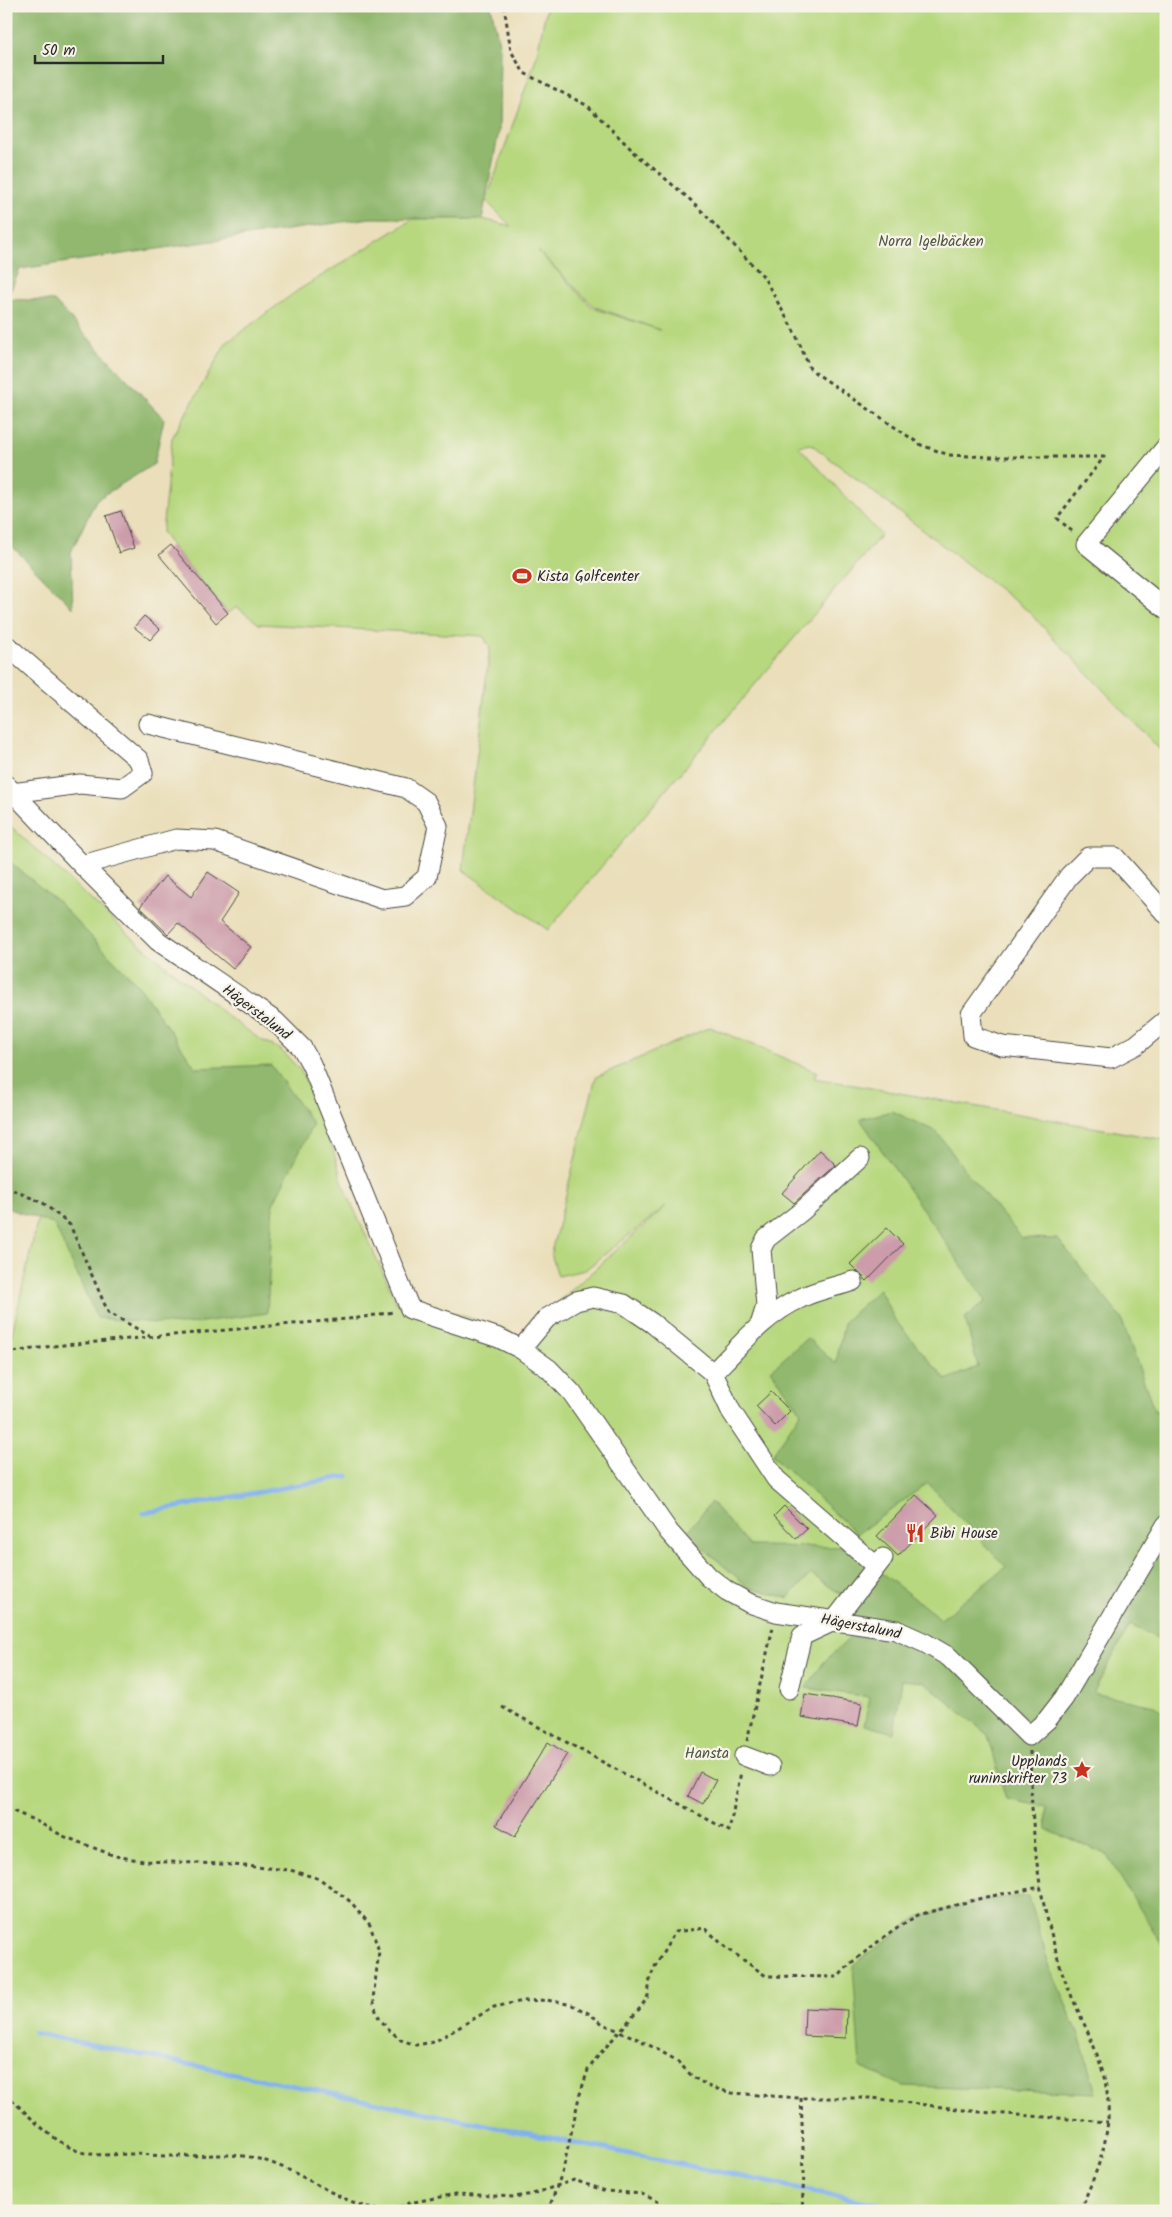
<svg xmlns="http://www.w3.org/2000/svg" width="1172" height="2217" viewBox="0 0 1172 2217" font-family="Kalam,sans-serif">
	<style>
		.green { fill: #b7d87f; stroke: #718255; fill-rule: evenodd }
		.forest { fill: #91b86e; stroke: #5e724c }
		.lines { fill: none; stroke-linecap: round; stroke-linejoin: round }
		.stream { stroke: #82b1ed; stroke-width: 5 }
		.building { fill: #cc9caa }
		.minor-casing { stroke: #484640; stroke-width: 21 }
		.path { stroke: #484640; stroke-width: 3; stroke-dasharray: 4 4; stroke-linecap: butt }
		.minor { stroke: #fff; stroke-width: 19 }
		.labels { text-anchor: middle; stroke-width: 4.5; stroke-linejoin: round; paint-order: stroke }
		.park-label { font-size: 15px; fill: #4e5640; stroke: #f7f3e8 }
		.poi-label { font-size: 15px; fill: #2b2b2b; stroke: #f7f3e8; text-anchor: start }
		.street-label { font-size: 15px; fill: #2b2b2b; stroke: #f7f3e8 }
	</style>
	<rect width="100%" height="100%" fill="#f7f3e8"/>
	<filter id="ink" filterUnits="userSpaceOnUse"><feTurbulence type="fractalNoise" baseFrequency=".02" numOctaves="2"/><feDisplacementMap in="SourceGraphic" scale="10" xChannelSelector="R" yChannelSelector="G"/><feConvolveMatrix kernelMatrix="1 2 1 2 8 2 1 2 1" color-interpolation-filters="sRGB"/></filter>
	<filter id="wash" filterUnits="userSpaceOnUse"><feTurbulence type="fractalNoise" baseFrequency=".0096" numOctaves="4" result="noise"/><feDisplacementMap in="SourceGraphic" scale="20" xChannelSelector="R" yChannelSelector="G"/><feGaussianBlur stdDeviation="1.12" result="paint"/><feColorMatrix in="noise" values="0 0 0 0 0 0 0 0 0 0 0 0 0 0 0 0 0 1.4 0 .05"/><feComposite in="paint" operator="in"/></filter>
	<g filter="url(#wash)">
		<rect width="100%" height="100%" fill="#eadfba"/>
		<g class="green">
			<path d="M547 6H1166V756L1028 611 811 444 798 446 881 535 548 930 463 870 490 647 483 636 259 624 237 607 228 613 171 545 162 532 172 438 226 343 297 291 413 219H482L511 226 486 201 536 58ZM538 251 595 307 660 330 593 308Z"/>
			<path d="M6 822 130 936 226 1015 258 1038 281 1050 300 1070 324 1120 344 1187 398 1306 454 1313 487 1323 520 1336 666 1206 585 1270 558 1276 551 1253 596 1077 710 1027 817 1072 814 1078 1166 1140V2211H6V1360L44 1191 6 1181Z"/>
		</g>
		<g class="forest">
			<path d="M6 6H491L500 48 499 131 482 219 370 218 20 269 7 299 54 301 164 419 154 464 96 500 71 552 73 608 6 540Z"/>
			<path d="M6 859 57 901 138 985 196 1068 271 1065 313 1124 273 1204 267 1313 180 1325 97 1318 54 1224 6 1208Z"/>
			<path d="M892 1111 937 1132 970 1177 1022 1238 1058 1239 1121 1318 1155 1412 1166 1405V1642L1130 1625 1093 1693 1154 1706 1166 1714V1944L1163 1946 1106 1854 1047 1830 1046 1807 1006 1799 988 1735 925 1682 902 1680 894 1733 864 1725 870 1697 806 1688 824 1662 854 1634 851 1601 811 1574 788 1598 748 1587 686 1533 711 1502 750 1546 848 1547 941 1619 1006 1567 928 1483 857 1534 772 1455 801 1412 771 1370 807 1338 836 1364 844 1322 879 1289 895 1320 946 1380 978 1367 965 1318 986 1301 860 1119Z"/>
			<path d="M1029 1896 1048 1962 1080 2038 1096 2093 904 2086 860 2067 853 1965 918 1917 986 1899Z"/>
		</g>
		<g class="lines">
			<g class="stream">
				<path d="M144 1513 348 1476"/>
				<path d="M34 2033 911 2211"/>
			</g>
		</g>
		<g id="blocks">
			<g class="building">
				<path d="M121 511 134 548 119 553 106 516Z"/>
				<path d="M171 545 228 613 216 623 159 555Z"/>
				<path d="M144 616 160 629 150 640 134 627Z"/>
				<path d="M208 872 239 893 220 922 251 947 233 969 178 923 168 934 140 907 165 876 191 897Z"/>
				<path d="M820 1150 836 1165 794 1203 782 1193Z"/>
				<path d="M887 1228 903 1244 867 1281 850 1264Z"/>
				<path d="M771 1392 790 1411 775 1426 756 1406Z"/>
				<path d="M916 1495 938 1515 898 1556 877 1536Z"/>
				<path d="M784 1506 807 1529 796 1539 774 1516Z"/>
				<path d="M805 1694 862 1703 858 1726 801 1717Z"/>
				<path d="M548 1742 567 1754 515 1836 496 1825Z"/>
				<path d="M700 1772 716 1780 703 1804 688 1796Z"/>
				<path d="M805 2008 847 2010 846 2038 804 2036Z"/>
			</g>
		</g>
	</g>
	<g filter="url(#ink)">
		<use href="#blocks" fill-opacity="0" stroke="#484640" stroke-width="1"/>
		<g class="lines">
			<g class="minor-casing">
				<g id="minor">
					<path d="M1166 447 1086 544 1166 609"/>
					<path d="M6 645 139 760 143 773 122 788 80 784 12 793"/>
					<path d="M6 785 82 865 158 941 275 1021 302 1048 311 1064 410 1309 499 1338 521 1349 549 1369 572 1393 669 1532 709 1577 727 1591 749 1603 776 1612 896 1630 925 1643 949 1657 1029 1736 1047 1720 1064 1698 1166 1525"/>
					<path d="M82 865 176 839 215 841 382 899 405 896 427 877 438 826 426 802 406 788 148 724"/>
					<path d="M1166 914 1115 857H1088L1069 876 971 1014 973 1036 1002 1046 1111 1058 1136 1045 1166 1020"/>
					<path d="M760 1325 766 1306 761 1249 766 1239 802 1211 860 1158"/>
					<path d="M521 1349 547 1318 576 1301 593 1297 624 1304 652 1323 713 1373 731 1411 776 1479 876 1566"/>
					<path d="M713 1373C740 1346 765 1314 801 1298 817 1290 836 1287 853 1281"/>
					<path d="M789 1689 802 1636 834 1621 883 1558"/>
					<path d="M744 1756 770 1766"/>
				</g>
			</g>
			<g class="path">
				<path d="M504 6 511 51 524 73 588 106 634 152 694 203 763 276 796 335 810 369 921 445 949 455 990 457H1104L1057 518 1074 533"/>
				<path d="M6 1187 43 1203 70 1225 108 1312 153 1338"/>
				<path d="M6 1353 53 1346 358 1318 393 1312"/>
				<path d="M502 1707 729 1831 741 1772"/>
				<path d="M747 1741 773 1627"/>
				<path d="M1030 1751C1031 1803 1034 1864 1046 1914 1052 1936 1057 1959 1065 1980 1085 2032 1117 2076 1106 2135 1102 2162 1090 2186 1080 2211"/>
				<path d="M6 1808 36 1821 63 1836 115 1856 144 1861 221 1864 290 1870 320 1879 351 1902 370 1925 379 1951 373 1999 377 2015 387 2028 401 2040 416 2045 434 2042 494 2007 523 2001 547 2000 572 2005 590 2014 603 2024 640 2040 676 2060 693 2077 710 2087 732 2093 799 2098H872L980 2112 1108 2122"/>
				<path d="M6 2094C26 2113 48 2137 73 2149 92 2158 113 2154 134 2154 145 2154 156 2156 168 2156 197 2157 227 2152 255 2158 303 2169 340 2207 389 2211"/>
				<path d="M801 2098 804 2173 802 2211"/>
				<path d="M392 2211 409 2203 456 2194 514 2197 533 2194 574 2180 606 2191 642 2194 659 2202 665 2211"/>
				<path d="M548 2211 563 2170 579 2097 588 2070 598 2056 641 2007 648 1996 650 1979 654 1968 675 1932 705 1928 724 1946 766 1976 838 1977 851 1963 893 1930 918 1915 986 1897 1041 1887"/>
			</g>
			<use href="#minor" class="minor"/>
		</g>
	</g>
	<defs>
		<g id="stadium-bare" transform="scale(1.5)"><path d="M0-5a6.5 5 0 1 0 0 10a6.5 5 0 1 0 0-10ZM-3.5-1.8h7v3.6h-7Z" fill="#c8321e" stroke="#f7f3e8" stroke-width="2.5" paint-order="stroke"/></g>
		<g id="restaurant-bare" transform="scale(1.5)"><path d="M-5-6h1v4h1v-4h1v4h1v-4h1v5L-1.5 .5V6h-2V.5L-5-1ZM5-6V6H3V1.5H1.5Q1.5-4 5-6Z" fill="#c8321e" stroke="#f7f3e8" stroke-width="2.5" paint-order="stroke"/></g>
		<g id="sight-bare" transform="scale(1.5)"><path d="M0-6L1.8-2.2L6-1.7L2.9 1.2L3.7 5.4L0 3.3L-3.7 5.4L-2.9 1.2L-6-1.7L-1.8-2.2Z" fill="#c8321e" stroke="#f7f3e8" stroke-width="2.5" paint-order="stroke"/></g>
	</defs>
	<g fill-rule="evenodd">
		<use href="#stadium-bare" x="522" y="576"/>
		<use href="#restaurant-bare" x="915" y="1533"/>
		<use href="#sight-bare" x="1082" y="1770"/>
	</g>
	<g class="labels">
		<g class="park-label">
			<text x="931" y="246">Norra Igelbäcken</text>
			<text x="707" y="1758">Hansta</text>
		</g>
		<g class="poi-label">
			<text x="537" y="581">Kista Golfcenter</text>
			<text x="930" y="1538">Bibi House</text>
			<text x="1067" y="1766" text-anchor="end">Upplands<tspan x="1067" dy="17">runinskrifter 73</tspan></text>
		</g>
		<g class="street-label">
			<text transform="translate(257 1012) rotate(37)" y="5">Hägerstalund</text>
			<text transform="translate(861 1626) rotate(11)" y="5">Hägerstalund</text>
		</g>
	</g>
	<rect width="1172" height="2217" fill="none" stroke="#f7f3e8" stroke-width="25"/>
	<path d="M35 55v8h128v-8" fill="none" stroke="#2b2b2b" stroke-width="2.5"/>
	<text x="42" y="55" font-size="15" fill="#2b2b2b" stroke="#f7f3e8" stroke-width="4" paint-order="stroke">50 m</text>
</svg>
